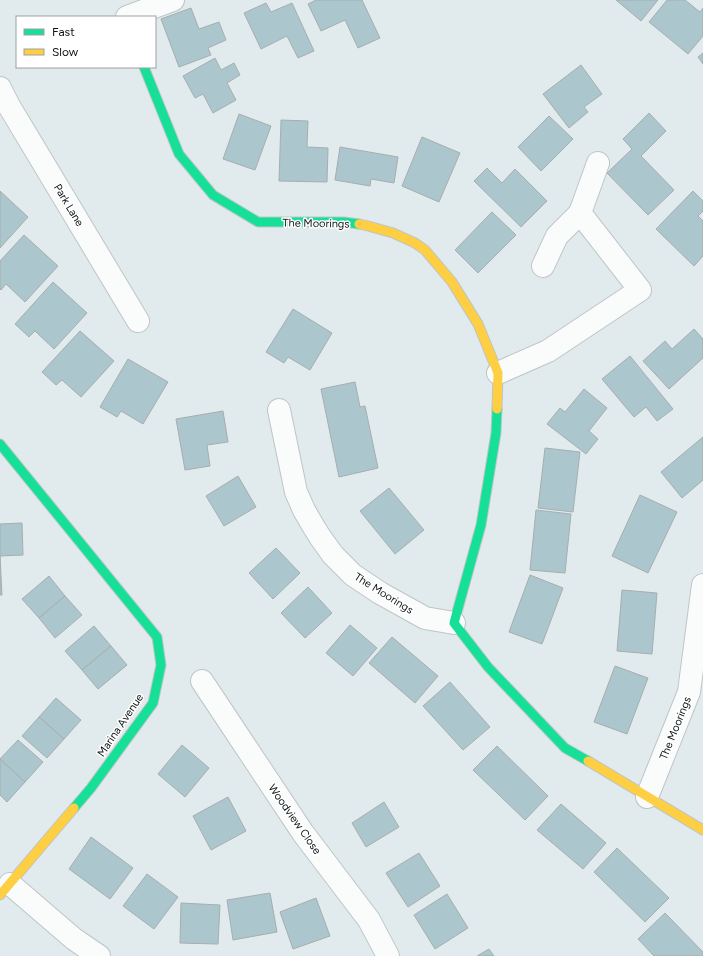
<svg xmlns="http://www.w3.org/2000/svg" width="703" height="956" viewBox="0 0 703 956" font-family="Figtree,sans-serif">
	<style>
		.building { fill: #abc6cc; stroke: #a7aeaf }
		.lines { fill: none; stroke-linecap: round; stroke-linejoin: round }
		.street-casing { stroke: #bfc5c7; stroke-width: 24 }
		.fast-casing { stroke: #bfc5c7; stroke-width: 11 }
		.slow-casing { stroke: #bfc5c7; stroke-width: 11 }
		.street { stroke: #fafcfc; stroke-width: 22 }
		.fast { stroke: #16e098; stroke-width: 9 }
		.slow { stroke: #ffcf43; stroke-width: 9 }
		.labels { text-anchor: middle; stroke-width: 3; stroke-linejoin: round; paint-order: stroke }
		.street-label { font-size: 11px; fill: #0c1213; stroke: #fff }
	</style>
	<rect width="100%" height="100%" fill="#e1eaec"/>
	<g class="building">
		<path d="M316 0H362L380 38 358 48 345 20 321 31 308 4Z"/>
		<path d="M616 0H658L641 21Z"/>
		<path d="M667 0H685L700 12 703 8V36L688 54 649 22Z"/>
		<path d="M266 3 271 12 292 3 314 51 298 58 287 36 261 49 244 13Z"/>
		<path d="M191 8 199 29 219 22 226 40 208 48 211 55 179 67 161 19Z"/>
		<path d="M703 53V64L698 57Z"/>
		<path d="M215 58 221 70 234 63 240 75 227 83 236 100 213 113 203 94 195 98 183 76Z"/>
		<path d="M581 65 602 94 584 107 588 112 569 128 543 94Z"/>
		<path d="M649 113 666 131 641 156 674 190 648 215 607 173 632 149 623 139Z"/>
		<path d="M239 114 271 126 255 170 223 159Z"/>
		<path d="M549 116 573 139 541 171 518 147Z"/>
		<path d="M281 120 308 121 307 147 328 148 327 182 279 181Z"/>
		<path d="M422 137 460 153 439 202 402 186Z"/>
		<path d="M340 147 398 157 394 183 371 179 370 186 335 180Z"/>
		<path d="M487 168 502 183 515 169 547 201 521 227 474 181Z"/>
		<path d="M0 191 28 217 0 248Z"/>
		<path d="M693 191 703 201V211L698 216 703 221V256L694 266 656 229Z"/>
		<path d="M492 212 516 235 478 273 455 250Z"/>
		<path d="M24 235 58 266 25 302 6 284 1 290 0 289V261Z"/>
		<path d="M53 282 87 313 54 349 35 331 29 337 15 324Z"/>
		<path d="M293 309 332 333 310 370 288 357 284 363 266 352Z"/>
		<path d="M694 329 703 339V358L669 389 643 361 665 341 672 349Z"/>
		<path d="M80 331 114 361 81 397 62 380 56 385 42 372Z"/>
		<path d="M630 356 673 409 657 421 646 407 634 417 602 379Z"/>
		<path d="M128 359 168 382 143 424 121 411 117 417 100 407Z"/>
		<path d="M355 382 360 407 365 406 378 468 339 477 321 389Z"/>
		<path d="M584 389 607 408 589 431 598 439 586 454 547 424 560 408 565 412Z"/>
		<path d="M223 411 228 442 207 445 210 466 185 470 176 419Z"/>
		<path d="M703 437V480L682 498 661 472Z"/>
		<path d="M545 448 580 452 573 512 538 508Z"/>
		<path d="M238 476 256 507 224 526 206 496Z"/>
		<path d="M389 488 424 530 395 554 360 511Z"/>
		<path d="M640 495 677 512 648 573 612 556Z"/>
		<path d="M536 510 571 514 565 573 530 570Z"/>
		<path d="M22 523 23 555 0 556 2 595H0V524Z"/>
		<path d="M276 548 300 573 273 599 249 573Z"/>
		<path d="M530 575 563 588 542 644 509 632Z"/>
		<path d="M49 576 65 596 39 618 22 599Z"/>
		<path d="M308 587 332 613 305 638 281 613Z"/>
		<path d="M622 590 657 593 652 654 617 651Z"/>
		<path d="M65 596 82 615 55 638 39 618Z"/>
		<path d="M350 625 377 648 353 676 326 653Z"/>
		<path d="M94 626 111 646 82 670 65 651Z"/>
		<path d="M392 637 438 676 415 703 369 663Z"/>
		<path d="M111 646 127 665 98 689 82 670Z"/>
		<path d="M615 666 648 678 627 734 594 722Z"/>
		<path d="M450 682 490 727 463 750 423 706Z"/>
		<path d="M56 698 81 720 64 739 39 717Z"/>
		<path d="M39 717 64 739 47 758 22 736Z"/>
		<path d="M18 740 43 762 25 782 0 759Z"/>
		<path d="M182 745 209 768 185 797 158 774Z"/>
		<path d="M497 746 548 796 525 820 473 770Z"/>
		<path d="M0 759 25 782 7 802 0 795Z"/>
		<path d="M228 797 246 831 211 850 193 816Z"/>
		<path d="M384 802 399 827 366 847 352 823Z"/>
		<path d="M561 804 606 843 583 869 537 830Z"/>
		<path d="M91 837 133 868 110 899 69 869Z"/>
		<path d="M617 848 669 898 645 922 594 872Z"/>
		<path d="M419 853 440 886 408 907 386 873Z"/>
		<path d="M147 874 178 897 154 929 123 906Z"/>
		<path d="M270 893 277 932 233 940 227 900Z"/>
		<path d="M447 894 468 928 435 949 414 915Z"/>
		<path d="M316 898 330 936 293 949 280 912Z"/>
		<path d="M181 903 220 905 218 944 180 943Z"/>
		<path d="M665 913 703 952V956H654L638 939Z"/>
		<path d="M489 949 494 956H477Z"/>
	</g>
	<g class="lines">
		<g class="street-casing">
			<g id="street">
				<path d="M127 17 173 0"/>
				<path d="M0 88 9 106 138 321"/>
				<path d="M543 266 557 236 580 213"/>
				<path d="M498 373 548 351 640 290 580 213 598 163"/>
				<path d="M279 410 296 492 304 510 312 524 320 537 333 555 353 575 380 593 425 618 454 623"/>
				<path d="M202 681 303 833 369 920 388 956"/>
				<path d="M647 797 689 692 703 585"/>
				<path d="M10 884 74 939 99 956"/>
			</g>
		</g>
		<g class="fast-casing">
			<g id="fast">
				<path d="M144 67 179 154 213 195 258 222H344L359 224"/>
				<path d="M497 409 496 433 481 525 454 623 488 667 565 748 588 761"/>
				<path d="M0 444 157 637 161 665 153 703 91 788 74 808"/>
			</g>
		</g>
		<g class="slow-casing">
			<g id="slow">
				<path d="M359 224 368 226 393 233 415 243 425 250 452 282 478 324 498 373 497 409"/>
				<path d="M588 761 703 830"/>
				<path d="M0 895 74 808"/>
			</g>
		</g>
		<use href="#street" class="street"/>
		<use href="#fast" class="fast"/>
		<use href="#slow" class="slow"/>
	</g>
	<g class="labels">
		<g class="street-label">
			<text transform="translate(69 205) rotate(59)" y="4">Park Lane</text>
			<text transform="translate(316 223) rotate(1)" y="4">The Moorings</text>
			<text transform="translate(384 593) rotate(32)" y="4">The Moorings</text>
			<text transform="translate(120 725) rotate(-56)" y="4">Marina Avenue</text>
			<text transform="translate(675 728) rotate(-68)" y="4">The Moorings</text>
			<text transform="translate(295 819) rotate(55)" y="4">Woodview Close</text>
		</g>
	</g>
	<rect x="16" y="16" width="140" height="52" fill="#ffffff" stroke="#9ea0a1"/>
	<rect x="24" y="29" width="20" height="6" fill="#16e098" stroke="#9ea0a1"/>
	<text x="52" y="36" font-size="12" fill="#0c1213">Fast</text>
	<rect x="24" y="49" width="20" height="6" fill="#ffcf43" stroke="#9ea0a1"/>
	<text x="52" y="56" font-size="12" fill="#0c1213">Slow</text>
</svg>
